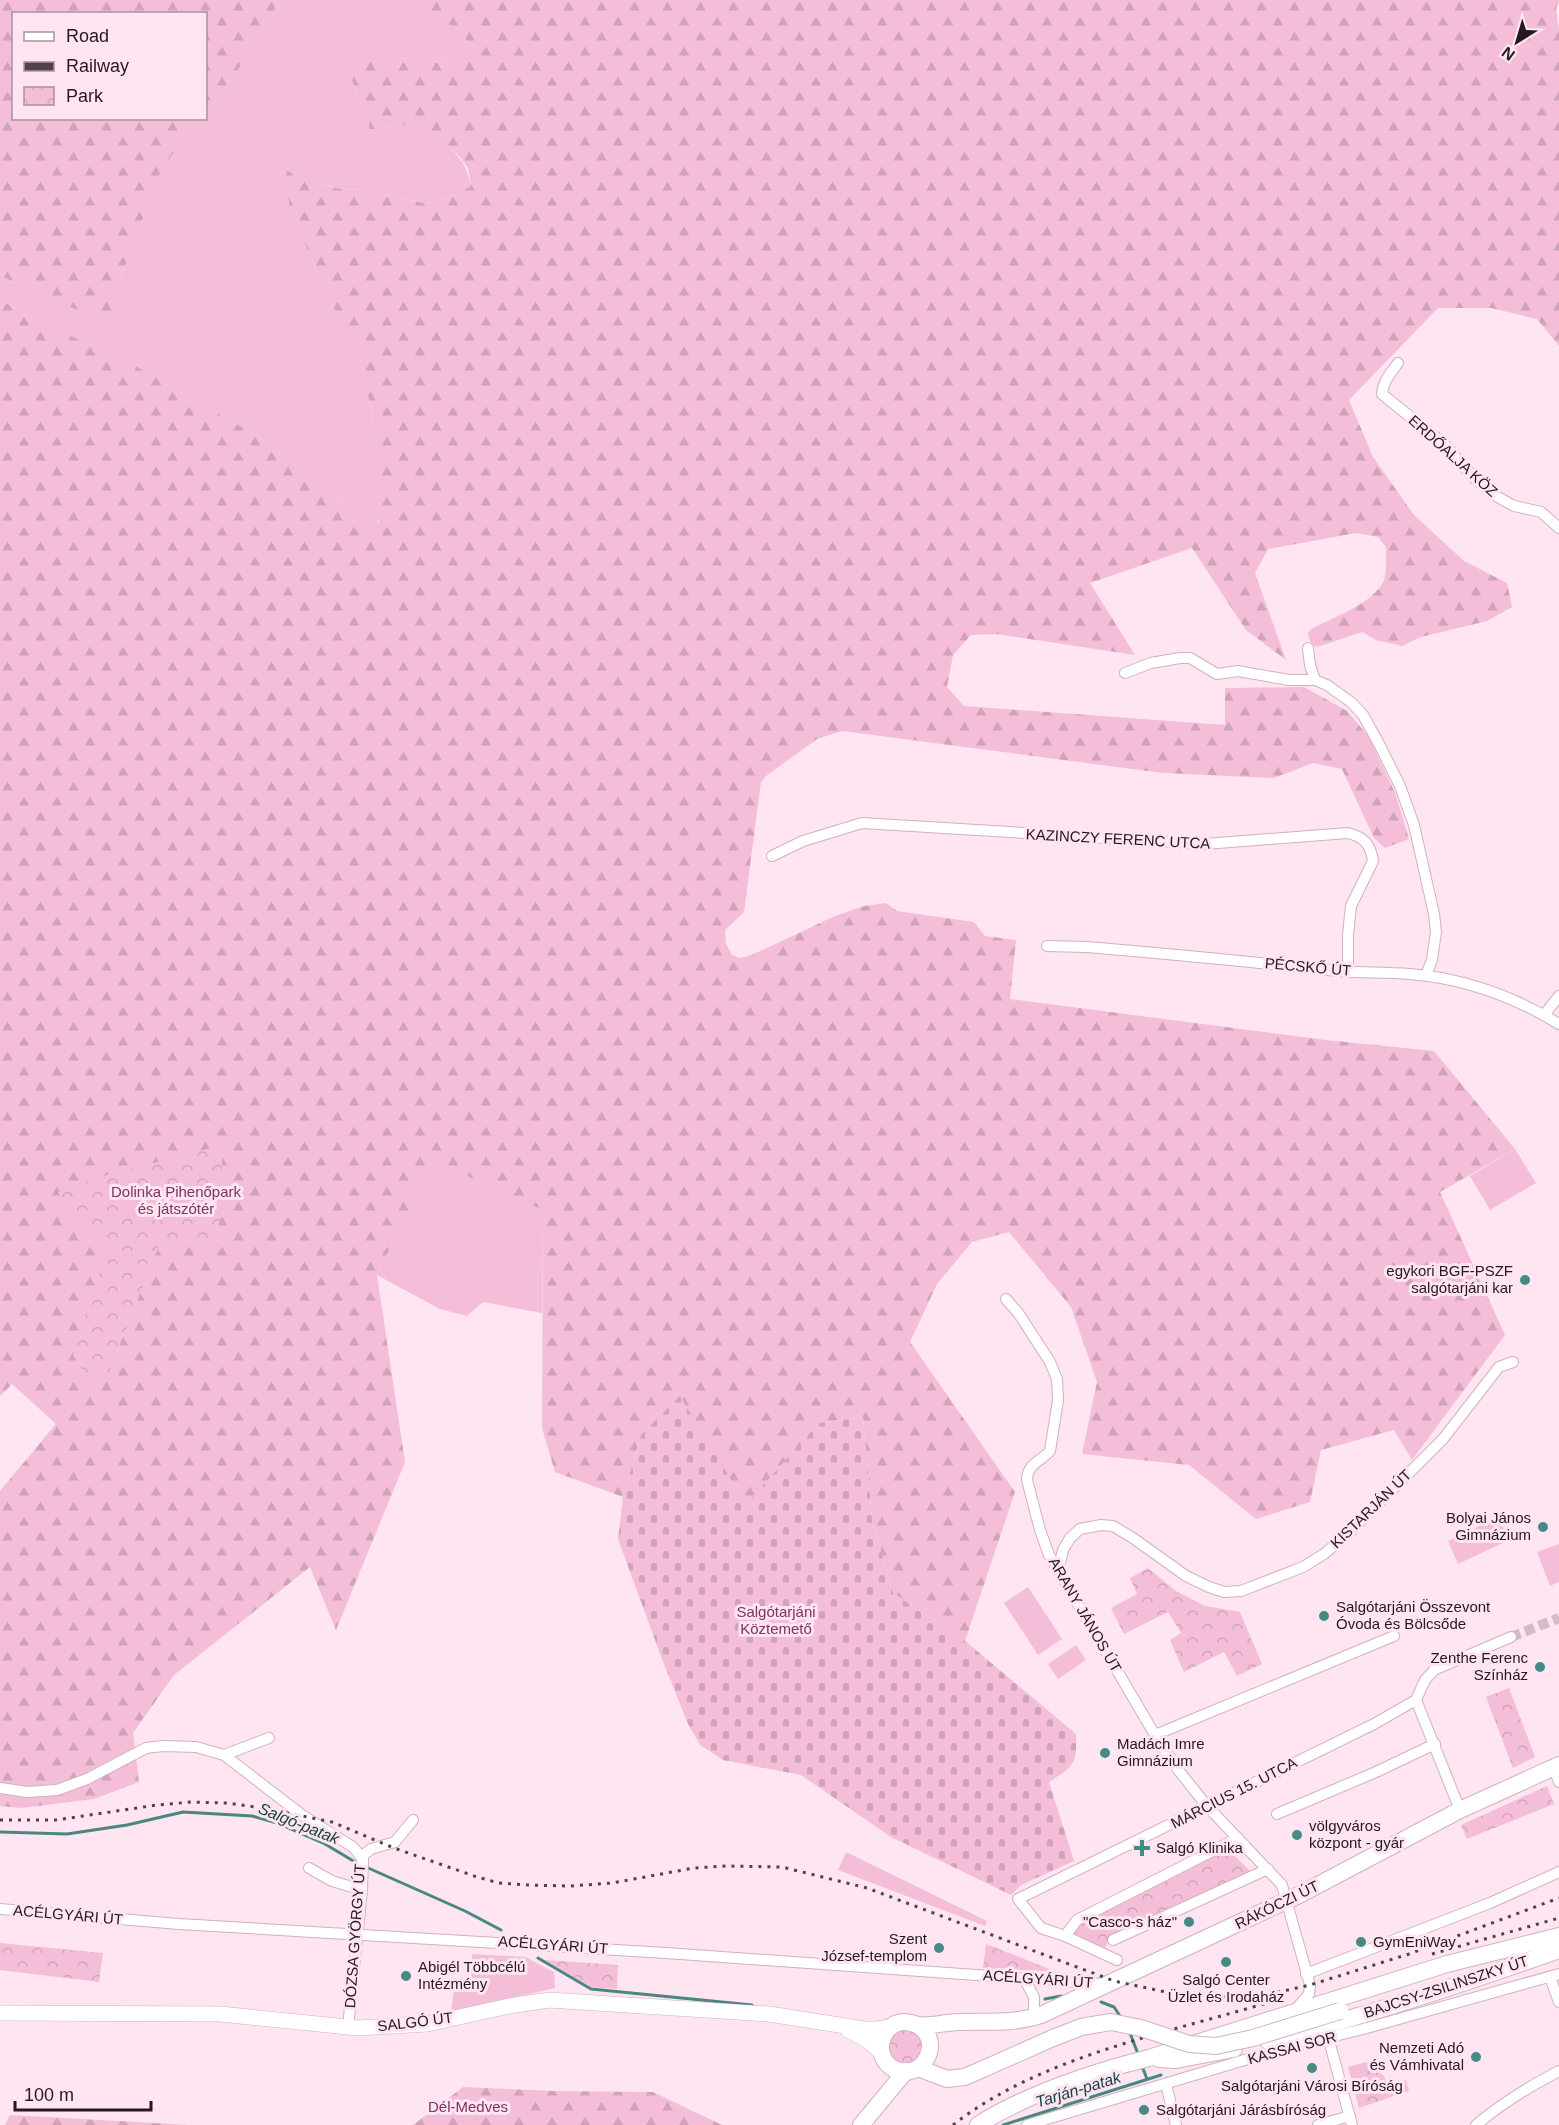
<svg xmlns="http://www.w3.org/2000/svg" width="1559" height="2125" viewBox="0 0 1559 2125" font-family="Helvetica,sans-serif">
	<style>
		.grass { fill: #f4bed9 }
		.forest { fill: url(#forest-firs) }
		.cemetery { fill: url(#cemetery-stones) }
		.park { fill: url(#park-crowns) }
		.lines { fill: none; stroke-linecap: round; stroke-linejoin: round }
		.stream { stroke: #4a8682; stroke-width: 3 }
		.street-tunnel { stroke: #d3bbc7; stroke-width: 10; stroke-dasharray: 10 5; stroke-linecap: butt }
		.street-casing { stroke: #d1b1c0; stroke-width: 12 }
		.secondary-casing { stroke: #d1b1c0; stroke-width: 16 }
		.primary-casing { stroke: #d1b1c0; stroke-width: 18 }
		.street { stroke: #fff; stroke-width: 10 }
		.secondary { stroke: #fff; stroke-width: 15 }
		.primary { stroke: #fff; stroke-width: 16 }
		.rail { stroke: #514249; stroke-width: 3; stroke-dasharray: 3 6; stroke-linecap: butt }
		.primary-bridge-casing { stroke: #d1b1c0; stroke-width: 18; stroke-linecap: butt }
		.primary-bridge { stroke: #fff; stroke-width: 16 }
		.poi-dot { fill: #448b85; stroke: #ffe4f1; stroke-width: 2 }
		.labels { text-anchor: middle; stroke-width: 6; stroke-linejoin: round; paint-order: stroke }
		.street-label { font-size: 15px; fill: #25191f; stroke: #ffe4f1 }
		.park-label { font-size: 15px; fill: #803461; stroke: #ffe4f1 }
		.poi-label { font-size: 15px; fill: #25191f; stroke: #ffe4f1; text-anchor: start }
		.water-label { font-size: 16px; font-style: italic; fill: #153f3c; stroke: #ffe4f1 }
	</style>
	<defs>
		<pattern id="forest-firs" width="22" height="20" patternUnits="userSpaceOnUse" patternTransform="scale(1.5)"><rect width="22" height="20" fill="#f4bed9"/><path d="M5 1l3.5 6h-7zM16 11l3.5 6h-7z" fill="#d1a3ba"/></pattern>
		<pattern id="cemetery-stones" width="16" height="16" patternUnits="userSpaceOnUse" patternTransform="scale(1.5)"><rect width="16" height="16" fill="#f4bed9"/><path d="M2 7V4a2 2 0 0 1 4 0v3zM10 15v-3a2 2 0 0 1 4 0v3z" fill="#d1a3ba"/></pattern>
		<pattern id="park-crowns" width="20" height="18" patternUnits="userSpaceOnUse" patternTransform="scale(1.5)"><rect width="20" height="18" fill="#f4bed9"/><path d="M2 6a3 3 0 1 1 6 0M12 15a3 3 0 1 1 6 0" fill="none" stroke="#d1a3ba"/></pattern>
	</defs>
	<rect width="100%" height="100%" fill="#ffe4f1"/>
	<g class="grass">
		<path d="M277 0H407L420 13 453 26 468 41 460 54 447 64 392 57 350 75 370 129H381L400 123C434 137 464 146 471 186L455 195 427 204 364 190 340 189 316 183 291 211 320 279 339 319 359 353 371 409 380 460V519L376 523 368 522 365 517 321 486 259 437 132 364 45 324 0 300V275L40 297 108 319 121 277 161 169 193 123 198 119 206 118V110L221 94 273 19Z"/>
		<path d="M1515 1149 1536 1183 1490 1210 1470 1176Z"/>
		<path d="M432 1159 543 1210 542 1313 483 1302 467 1316 440 1309 377 1275Z"/>
		<path d="M1498 1517 1509 1540 1458 1564 1448 1541Z"/>
		<path d="M1559 1544V1582L1550 1586 1537 1552Z"/>
		<path d="M1028 1587 1062 1639 1038 1655 1004 1603Z"/>
		<path d="M1076 1645 1086 1660 1058 1679 1048 1664Z"/>
		<path d="M846 1852 987 1921 985 1926 838 1870Z"/>
		<path d="M472 1954 525 1957 554 1972 555 1988 451 2012 454 1990 471 1991Z"/>
	</g>
	<g class="forest">
		<path d="M0 0H277L273 19 221 94 206 110V14H14V118L198 119 161 170 121 277 108 320 40 297 0 275Z"/>
		<path d="M406 0H1559L1556 9 1559 30V346L1537 319 1491 308H1438L1349 400 1373 457 1414 515 1464 561 1507 583 1512 607 1487 621 1421 637 1402 646 1376 640 1362 632 1317 647C1310 644 1309 640 1308 633L1311 629C1332 618 1375 603 1384 580 1387 571 1386 557 1386 547L1378 537 1356 533 1268 549 1255 573 1286 660 1246 630 1192 548 1090 583 1135 655 996 634 971 635 953 655 947 687 964 706 1225 725V688L1304 687 1347 711 1369 737 1396 795 1409 839 1385 848 1374 838 1342 769 1313 763 1274 778 1163 773 842 731 817 739 766 776 761 782 744 912 725 930 726 944 732 955 740 958 752 955 835 916 864 906 886 903 897 911 974 922 985 936 1016 940 1010 999 1326 1040 1434 1051 1515 1149 1440 1192 1505 1335 1412 1460 1394 1430 1321 1450 1310 1502 1256 1519 1189 1465 1082 1454 1097 1382 1071 1307 1009 1232 972 1242 937 1284 910 1342 1015 1492 965 1641 893 1593 872 1520 863 1417 819 1423 746 1505 641 1435 623 1497 555 1472 542 1428 543 1210 432 1160 377 1275 405 1462 336 1630 310 1567 174 1675 133 1733 139 1782 94 1799 22 1808 0 1806V1491L56 1424 12 1384 0 1396V300L45 324 132 364 259 437 321 486 365 517 368 522H379L380 460 371 409 359 353 339 319 320 279 291 211 285 181 287 171 315 183 340 189 364 190 427 204 455 195 471 186C470 180 470 172 467 167 454 143 423 133 400 123L381 129H370L350 75 366 60 392 57 447 64 460 54 467 41 453 26 420 13Z"/>
		<path d="M463 2087 553 2091 653 2092 722 2125H413Z"/>
		<path d="M10 2115 189 2125H5Z"/>
	</g>
	<path class="cemetery" d="M680 1396 746 1504 819 1423 863 1417 872 1520 893 1593 965 1641 1076 1734C1077 1765 1074 1766 1049 1782L1074 1861 1021 1885 1011 1895 891 1837 801 1775 723 1760 700 1745 688 1724 662 1659 618 1539 623 1497 641 1435Z"/>
	<g class="park">
		<path d="M223 1145 218 1246 161 1241 107 1377 87 1378 73 1355 108 1245 79 1230 58 1192 92 1179Z"/>
		<path d="M1148 1568 1176 1591 1205 1606 1240 1612 1262 1664 1237 1676 1224 1652 1184 1672 1170 1640 1181 1633 1168 1612 1124 1634 1111 1608 1137 1594 1130 1578Z"/>
		<path d="M1509 1688 1535 1757 1513 1768 1486 1697Z"/>
		<path d="M1547 1786 1554 1804 1467 1839 1461 1825Z"/>
		<path d="M1227 1848 1252 1873 1109 1940 1104 1950 1073 1935 1076 1925Z"/>
		<path d="M0 1943 103 1953 99 1982 0 1970Z"/>
		<path d="M986 1944 1057 1972 983 1968Z"/>
		<path d="M545 1960 618 1965 617 1989 591 1987Z"/>
		<path d="M905 2022 931 2048 902 2071 881 2041Z"/>
		<path d="M1366 2062 1384 2076 1388 2085 1406 2080 1409 2091 1359 2108 1348 2067Z"/>
	</g>
	<g class="lines">
		<g class="stream">
			<path d="M0 1832 67 1834 127 1825 183 1812 252 1816 277 1823 325 1844 360 1865"/>
			<path d="M366 1867 465 1911 501 1930"/>
			<path d="M538 1958 591 1989 752 2005"/>
			<path d="M1045 1999 1061 1996"/>
			<path d="M1101 2002 1114 2007 1122 2019"/>
			<path d="M1130 2033 1138 2054"/>
			<path d="M1142 2066 1147 2079"/>
			<path d="M1003 2125 1161 2075"/>
		</g>
		<path class="street-tunnel" d="M1511 1637 1559 1618"/>
		<g class="street-casing">
			<g id="street">
				<path d="M1398 363C1391 373 1383 381 1382 394L1445 445 1474 478 1496 496 1514 506 1541 512 1559 528"/>
				<path d="M1308 648 1310 665 1315 680"/>
				<path d="M1125 673 1151 663 1180 658H1190L1217 674 1238 671 1289 680H1315L1327 685 1352 703 1363 715 1378 742 1400 786 1414 825 1434 914 1436 932 1432 960 1426 975"/>
				<path d="M772 856 803 841 862 823 1205 844 1348 833C1364 837 1371 845 1373 861L1351 906 1348 935V971"/>
				<path d="M1047 946 1087 947C1170 954 1253 962 1337 971 1361 973 1385 972 1409 974 1463 978 1513 996 1559 1024"/>
				<path d="M1544 1015 1559 996"/>
				<path d="M1006 1299 1019 1314 1050 1362 1057 1379 1058 1400 1050 1451C1040 1462 1027 1464 1027 1480L1040 1530 1049 1555 1155 1735 1179 1771 1207 1806 1282 1885 1310 1985 1309 1994 1296 2009"/>
				<path d="M1058 1571 1063 1550 1070 1538 1080 1529 1101 1525 1113 1526 1133 1538 1186 1576 1209 1587 1224 1592 1241 1591 1303 1567 1324 1554 1350 1532 1443 1439 1499 1367 1513 1362"/>
				<path d="M1416 1700 1460 1810"/>
				<path d="M1155 1735 1394 1636"/>
				<path d="M224 1755 269 1738"/>
				<path d="M1553 1767 1559 1782"/>
				<path d="M0 1788 27 1792 57 1790 87 1779 146 1748 163 1746 196 1747 224 1755 302 1815 353 1847 363 1859 362 1890 348 2027"/>
				<path d="M1277 1814 1376 1772 1435 1744"/>
				<path d="M1238 1838 1077 1920 1065 1936 1041 1928 1018 1899 1374 1724 1416 1700 1425 1680 1434 1670 1511 1637"/>
				<path d="M361 1857 371 1849 395 1842 413 1820"/>
				<path d="M309 1868 332 1881 362 1890"/>
				<path d="M0 1909 179 1924 666 1953 1103 1984"/>
				<path d="M1065 1936 1117 1960"/>
				<path d="M1113 1940 1268 1869"/>
				<path d="M1306 1974 1490 1903 1559 1872"/>
				<path d="M1550 1977 1559 2002"/>
				<path d="M1024 1978 1034 1997V2017"/>
				<path d="M1328 2037 1352 2125"/>
				<path d="M1166 2084 1176 2125"/>
				<path d="M1027 2125 1271 2052 1363 2029 1559 1974"/>
				<path d="M1318 2125 1350 2116"/>
				<path d="M1476 2125C1501 2104 1530 2086 1559 2071"/>
			</g>
		</g>
		<g class="secondary-casing">
			<g id="secondary">
				<path d="M0 2013 220 2014 358 2028 427 2024 509 2006 549 2000 769 2014 864 2029H877L890 2027"/>
				<path d="M848 2030 867 2040 882 2053"/>
			</g>
		</g>
		<g class="primary-casing">
			<g id="primary">
				<path d="M917 2025C945 2040 923 2083 894 2069 887 2065 882 2058 881 2050 880 2040 885 2029 895 2024 904 2020 910 2023 918 2025 931 2027 946 2022 959 2022 987 2021 1014 2024 1041 2015L1301 1894 1460 1810 1559 1765"/>
				<path d="M1268 2041C1367 2016 1463 1984 1559 1950"/>
				<path d="M1159 2059 1176 2060 1234 2049"/>
				<path d="M918 2068 947 2079 965 2077 1053 2038"/>
				<path d="M861 2125 906 2071"/>
				<path d="M978 2125C1024 2095 1096 2071 1149 2058L1447 1964 1559 1936"/>
			</g>
		</g>
		<use href="#street" class="street"/>
		<use href="#secondary" class="secondary"/>
		<use href="#primary" class="primary"/>
		<g class="rail">
			<path d="M0 1820H56L157 1805 192 1802 227 1803 262 1808 332 1822 394 1848 477 1877 499 1883 528 1885 570 1886 612 1883 694 1868 726 1866 782 1867 867 1888 1114 1981 1166 1992 1210 1997 1265 1995 1310 1985 1409 1954 1559 1898"/>
			<path d="M1432 1954 1559 1918"/>
			<path d="M953 2125C1042 2055 1173 2032 1280 1999"/>
		</g>
		<g class="primary-bridge-casing">
			<path id="primary-bridge" d="M1053 2038 1081 2027 1111 2022 1141 2028 1189 2044 1216 2046 1253 2038 1340 2011"/>
		</g>
		<use href="#primary-bridge" class="primary-bridge"/>
	</g>
	<g class="poi-dot">
		<circle cx="1525" cy="1280" r="6"/>
		<circle cx="1543" cy="1527" r="6"/>
		<circle cx="1324" cy="1616" r="6"/>
		<circle cx="1540" cy="1667" r="6"/>
		<circle cx="1105" cy="1753" r="6"/>
		<circle cx="1297" cy="1835" r="6"/>
		<path d="M1139 1839h6v6h6v6h-6v6h-6v-6h-6v-6h6z"/>
		<circle cx="1189" cy="1922" r="6"/>
		<circle cx="1361" cy="1942" r="6"/>
		<circle cx="939" cy="1948" r="6"/>
		<circle cx="1226" cy="1962" r="6"/>
		<circle cx="406" cy="1976" r="6"/>
		<circle cx="1476" cy="2057" r="6"/>
		<circle cx="1312" cy="2068" r="6"/>
		<circle cx="1144" cy="2110" r="6"/>
	</g>
	<g class="labels">
		<g class="street-label">
			<text transform="translate(1453 456) rotate(42)" y="5">ERDŐALJA KÖZ</text>
			<text transform="translate(1118 839) rotate(3)" y="5">KAZINCZY FERENC UTCA</text>
			<text transform="translate(1308 967) rotate(5)" y="5">PÉCSKŐ ÚT</text>
			<text transform="translate(1371 1509) rotate(-44)" y="5">KISTARJÁN ÚT</text>
			<text transform="translate(1085 1615) rotate(60)" y="5">ARANY JÁNOS ÚT</text>
			<text transform="translate(1234 1793) rotate(-27)" y="5">MÁRCIUS 15. UTCA</text>
			<text transform="translate(1277 1905) rotate(-26)" y="5">RÁKÓCZI ÚT</text>
			<text transform="translate(68 1915) rotate(5)" y="5">ACÉLGYÁRI ÚT</text>
			<text transform="translate(355 1936) rotate(-86)" y="5">DÓZSA GYÖRGY ÚT</text>
			<text transform="translate(553 1945) rotate(4)" y="5">ACÉLGYÁRI ÚT</text>
			<text transform="translate(1038 1979) rotate(4)" y="5">ACÉLGYÁRI ÚT</text>
			<text transform="translate(1446 1987) rotate(-18)" y="5">BAJCSY-ZSILINSZKY ÚT</text>
			<text transform="translate(415 2022) rotate(-7)" y="5">SALGÓ ÚT</text>
			<text transform="translate(1292 2048) rotate(-15)" y="5">KASSAI SOR</text>
		</g>
		<g class="park-label">
			<text x="176" y="1197">Dolinka Pihenőpark<tspan x="176" dy="17">és játszótér</tspan></text>
			<text x="776" y="1617">Salgótarjáni<tspan x="776" dy="17">Köztemető</tspan></text>
			<text x="468" y="2112">Dél-Medves</text>
		</g>
		<g class="poi-label">
			<text x="1513" y="1276" text-anchor="end">egykori BGF-PSZF<tspan x="1513" dy="17">salgótarjáni kar</tspan></text>
			<text x="1531" y="1523" text-anchor="end">Bolyai János<tspan x="1531" dy="17">Gimnázium</tspan></text>
			<text x="1336" y="1612">Salgótarjáni Összevont<tspan x="1336" dy="17">Óvoda és Bölcsőde</tspan></text>
			<text x="1528" y="1663" text-anchor="end">Zenthe Ferenc<tspan x="1528" dy="17">Színház</tspan></text>
			<text x="1117" y="1749">Madách Imre<tspan x="1117" dy="17">Gimnázium</tspan></text>
			<text x="1309" y="1831">völgyváros<tspan x="1309" dy="17">központ - gyár</tspan></text>
			<text x="1156" y="1853">Salgó Klinika</text>
			<text x="1177" y="1927" text-anchor="end">"Casco-s ház"</text>
			<text x="927" y="1944" text-anchor="end">Szent<tspan x="927" dy="17">József-templom</tspan></text>
			<text x="1373" y="1947">GymEniWay</text>
			<text x="418" y="1972">Abigél Többcélú<tspan x="418" dy="17">Intézmény</tspan></text>
			<text x="1226" y="1985" text-anchor="middle">Salgó Center<tspan x="1226" dy="17">Üzlet és Irodaház</tspan></text>
			<text x="1464" y="2053" text-anchor="end">Nemzeti Adó<tspan x="1464" dy="17">és Vámhivatal</tspan></text>
			<text x="1312" y="2091" text-anchor="middle">Salgótarjáni Városi Bíróság</text>
			<text x="1156" y="2115">Salgótarjáni Járásbíróság</text>
		</g>
		<g class="water-label">
			<text transform="translate(299 1823) rotate(22)" y="6">Salgó-patak</text>
			<text transform="translate(1078 2089) rotate(-17)" y="6">Tarján-patak</text>
		</g>
	</g>
	<rect x="12" y="12" width="195" height="108" fill="#ffe4f1" stroke="#a8939d" stroke-width="1.5"/>
	<rect x="24" y="32" width="30" height="9" fill="#ffffff" stroke="#a8939d" stroke-width="1.5"/>
	<text x="66" y="42" font-size="18" fill="#25191f">Road</text>
	<rect x="24" y="62" width="30" height="9" fill="#514249" stroke="#a8939d" stroke-width="1.5"/>
	<text x="66" y="72" font-size="18" fill="#25191f">Railway</text>
	<rect x="24" y="87" width="30" height="18" fill="url(#park-crowns)" stroke="#a8939d" stroke-width="1.5"/>
	<text x="66" y="102" font-size="18" fill="#25191f">Park</text>
	<g transform="translate(1517 42) rotate(217)" stroke="#ffe4f1" stroke-width="4.5" paint-order="stroke">
	<path d="M0-4.5L10 22L0 15L-10 22Z" fill="#25191f"/>
	<text y="-9" font-size="16" font-weight="bold" text-anchor="middle" fill="#25191f">N</text>
	</g>
	<path d="M15 2101v9h136v-9" fill="none" stroke="#25191f" stroke-width="3"/>
	<text x="24" y="2101" font-size="18" fill="#25191f" stroke="#ffe4f1" stroke-width="4.5" paint-order="stroke">100 m</text>
</svg>
